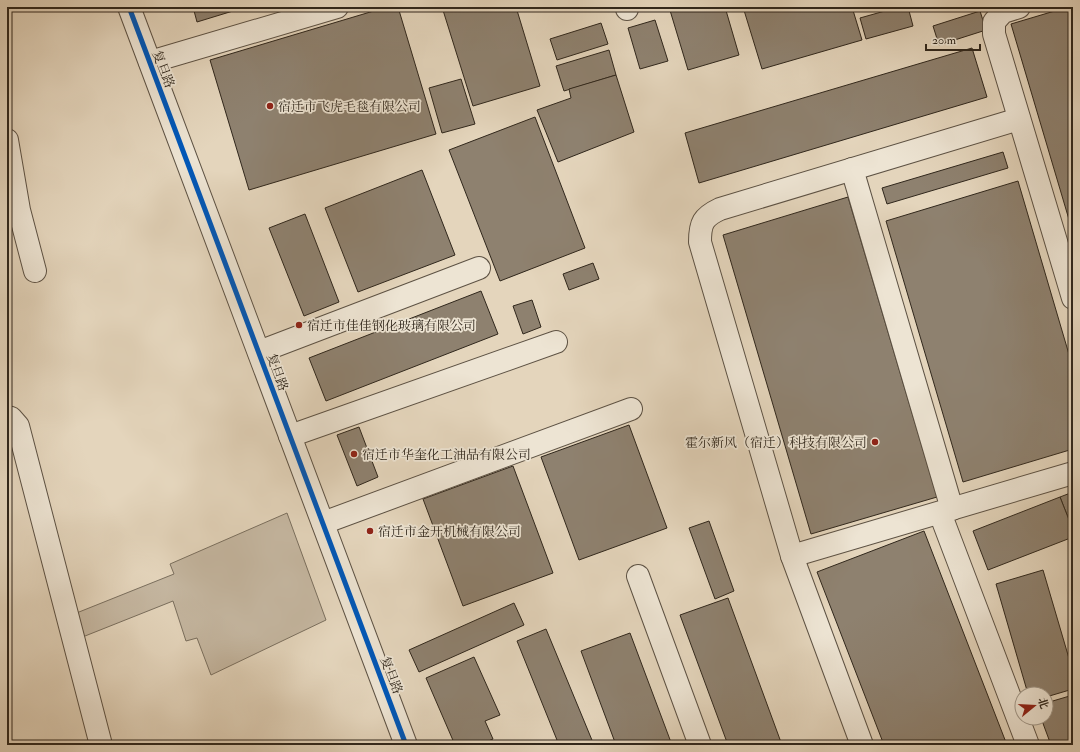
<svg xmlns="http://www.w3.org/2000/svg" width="1080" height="752" viewBox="0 0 1080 752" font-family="'IM FELL Double Pica','Noto Serif SC',serif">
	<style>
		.green { fill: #c5b7a1; stroke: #7a6f5e }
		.building { fill: #8e816f; stroke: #30271c }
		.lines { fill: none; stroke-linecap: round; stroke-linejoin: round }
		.minor-casing { stroke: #5d5244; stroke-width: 24 }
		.minor { stroke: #ede4d3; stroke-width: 22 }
		.cycleway-casing { stroke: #ede4d3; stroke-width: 8 }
		.cycleway { stroke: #0057b8; stroke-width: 5 }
		.poi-dot { fill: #8f2418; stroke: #ede4d3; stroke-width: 1.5 }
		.labels { text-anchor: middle; stroke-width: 3.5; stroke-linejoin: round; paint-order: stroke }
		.street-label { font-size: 13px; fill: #30271c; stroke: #ede4d3 }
		.poi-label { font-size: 13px; fill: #30271c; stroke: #ede4d3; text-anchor: start }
	</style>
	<rect width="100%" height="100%" fill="#e4d5bc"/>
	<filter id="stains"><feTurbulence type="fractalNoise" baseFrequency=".005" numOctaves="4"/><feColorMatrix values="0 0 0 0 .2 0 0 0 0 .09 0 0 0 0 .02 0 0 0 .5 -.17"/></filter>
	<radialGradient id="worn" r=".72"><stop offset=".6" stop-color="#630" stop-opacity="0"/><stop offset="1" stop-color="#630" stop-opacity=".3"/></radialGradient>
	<path class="green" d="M287 513 326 620 211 675 197 638 186 641 173 601 80 638 74 614 174 574 170 564Z"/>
	<g class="building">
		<path d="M193 7H246L197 22Z"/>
		<path d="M387 7H398L436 134 249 190 210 60Z"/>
		<path d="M442 7H516L540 86 473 106Z"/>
		<path d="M669 7H725L739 55 688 70Z"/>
		<path d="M743 7H852L862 40 762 69Z"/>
		<path d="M899 7H908L913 26 866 39 860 18Z"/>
		<path d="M1068 7H1073V233L1011 24Z"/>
		<path d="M980 11 986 30 939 45 933 26Z"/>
		<path d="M655 20 668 61 640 69 628 28Z"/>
		<path d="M601 23 608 44 557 60 550 39Z"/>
		<path d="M972 48 987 97 699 183 685 133Z"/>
		<path d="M609 50 616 75 564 91 556 66Z"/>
		<path d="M616 75 634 132 558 162 537 110 571 98 569 89Z"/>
		<path d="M461 79 475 124 442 133 429 88Z"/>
		<path d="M535 117 585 248 500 281 449 150Z"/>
		<path d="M1003 152 1008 168 887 204 882 188Z"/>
		<path d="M422 170 455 255 358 292 325 208Z"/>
		<path d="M1018 181 1073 368V449L963 482 886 221Z"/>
		<path d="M848 197 937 497 811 534 723 235Z"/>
		<path d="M305 214 339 302 304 316 269 228Z"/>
		<path d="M593 263 599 279 569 290 563 274Z"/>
		<path d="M481 291 498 334 326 401 309 358Z"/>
		<path d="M532 300 541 327 523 334 513 306Z"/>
		<path d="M629 425 667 528 579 560 541 457Z"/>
		<path d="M359 427 378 477 357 486 337 435Z"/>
		<path d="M513 466 553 573 463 606 423 499Z"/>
		<path d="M1073 492V530L1060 497Z"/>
		<path d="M1060 497 1073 530V537L988 570 973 531Z"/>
		<path d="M709 521 734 591 715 599 689 528Z"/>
		<path d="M924 531 1007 745H884L817 572Z"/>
		<path d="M1043 570 1073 672V689L1046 697V694H1028L996 584Z"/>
		<path d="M728 598 782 745H728L680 615Z"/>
		<path d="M514 603 524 625 419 672 409 650Z"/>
		<path d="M546 629 594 745H559L517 641Z"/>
		<path d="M630 633 672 745H616L581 651Z"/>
		<path d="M474 657 500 715 485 721 493 739 479 745H455L426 678Z"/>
		<path d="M1073 695V745H1051L1041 718H1046V703Z"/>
	</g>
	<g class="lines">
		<g class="minor-casing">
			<g id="minor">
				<path d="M129 7 406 745"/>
				<path d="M627 7V9"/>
				<path d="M1019 7 1003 12 994 22V34L1073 298"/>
				<path d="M150 62 337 7"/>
				<path d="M7 140 19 210 35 271"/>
				<path d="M852 169 952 509"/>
				<path d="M259 352 479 268"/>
				<path d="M7 417 11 418 18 426 101 745"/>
				<path d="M290 436 556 342"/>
				<path d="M940 513 1028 745"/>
				<path d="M323 523 631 409"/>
				<path d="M792 556 1073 473"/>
				<path d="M638 576 700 745"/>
				<path d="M862 745 792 556 700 242C700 223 703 217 720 209L1019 119"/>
			</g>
		</g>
		<use href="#minor" class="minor"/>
		<g class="cycleway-casing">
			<path id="cycleway" d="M129 7 406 745"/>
		</g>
		<use href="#cycleway" class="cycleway"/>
	</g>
	<g class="poi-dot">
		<circle cx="270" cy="106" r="4"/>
		<circle cx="299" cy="325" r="4"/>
		<circle cx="875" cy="442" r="4"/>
		<circle cx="354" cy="454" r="4"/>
		<circle cx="370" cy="531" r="4"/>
	</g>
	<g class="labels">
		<g class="street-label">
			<text transform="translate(164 69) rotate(69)" y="5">复旦路</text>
			<text transform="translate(278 372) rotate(70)" y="5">复旦路</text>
			<text transform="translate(392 675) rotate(69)" y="5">复旦路</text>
		</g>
		<g class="poi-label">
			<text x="278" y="111">宿迁市飞虎毛毯有限公司</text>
			<text x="307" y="330">宿迁市佳佳钢化玻璃有限公司</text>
			<text x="867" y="447" text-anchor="end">霍尔新风（宿迁）科技有限公司</text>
			<text x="362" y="459">宿迁市华奎化工油品有限公司</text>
			<text x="378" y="536">宿迁市金开机械有限公司</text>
		</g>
	</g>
	<rect width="1080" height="752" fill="none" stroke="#e4d5bc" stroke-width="24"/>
	<rect x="8" y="8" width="1064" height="736" fill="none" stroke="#30271c" stroke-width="2"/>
	<rect x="12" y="12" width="1056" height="728" fill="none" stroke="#30271c"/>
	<g transform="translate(1034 706) rotate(72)"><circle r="19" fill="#ede4d3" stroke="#a1988a"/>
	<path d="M0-3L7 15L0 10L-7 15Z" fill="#8f2418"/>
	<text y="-6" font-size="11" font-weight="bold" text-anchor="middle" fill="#30271c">北</text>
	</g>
	<path d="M926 44v6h54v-6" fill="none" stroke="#30271c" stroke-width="2"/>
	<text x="932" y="44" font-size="12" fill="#30271c" stroke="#ede4d3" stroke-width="3" paint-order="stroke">20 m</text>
	<rect width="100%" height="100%" filter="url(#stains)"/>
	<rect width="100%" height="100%" fill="url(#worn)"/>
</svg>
